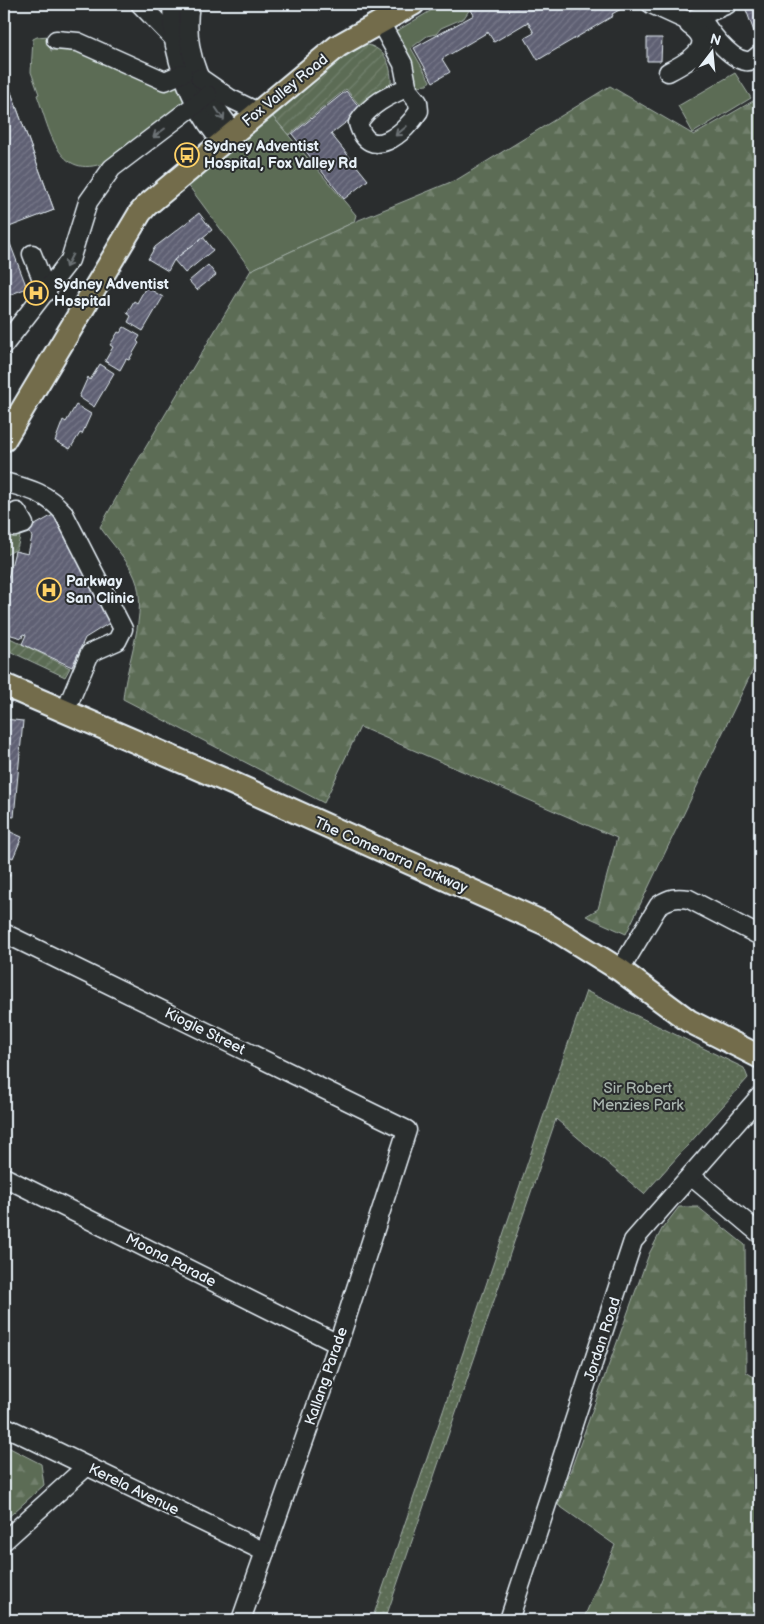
<svg xmlns="http://www.w3.org/2000/svg" width="764" height="1624" viewBox="0 0 764 1624" font-family="'Balsamiq Sans',sans-serif">
	<style>
		.grass { fill: #5c6c55; stroke: #a2aea6 }
		.forest { fill: url(#forest-firs); stroke: #a2aea6 }
		.park { fill: url(#park-dots); stroke: #a2aea6 }
		.garden { fill: url(#garden-furrows); stroke: #a2aea6 }
		.building { fill: url(#building-hatch); stroke: #e8f1f8 }
		.lines { fill: none; stroke-linecap: round; stroke-linejoin: round }
		.minor-casing { stroke: #e8f1f8; stroke-width: 21 }
		.major-casing { stroke: #e8f1f8; stroke-width: 26 }
		.minor { stroke: #2a2d2e; stroke-width: 18 }
		.major { stroke: #736c4b; stroke-width: 22 }
		.oneway { stroke: #6c7275 }
		.labels { text-anchor: middle; stroke-width: 4; stroke-linejoin: round; paint-order: stroke }
		.street-label { font-size: 15px; fill: #e8f1f8; stroke: #2a2d2e }
		.poi-label { font-size: 15px; font-weight: bold; fill: #e8f1f8; stroke: #2a2d2e; text-anchor: start }
		.park-label { font-size: 15px; fill: #a9b5af; stroke: #2a2d2e }
	</style>
	<defs>
		<pattern id="forest-firs" width="22" height="20" patternUnits="userSpaceOnUse" patternTransform="scale(1.25)"><rect width="22" height="20" fill="#5c6c55"/><path d="M5 1l3.5 6h-7zM16 11l3.5 6h-7z" fill="#73816e"/></pattern>
		<pattern id="park-dots" width="8" height="8" patternUnits="userSpaceOnUse" patternTransform="scale(1.25)"><rect width="8" height="8" fill="#5c6c55"/><path d="M2 2h.1M6 6h.1" fill="none" stroke="#73816e" stroke-width="1.8" stroke-linecap="round"/></pattern>
		<pattern id="garden-furrows" width="10" height="10" patternUnits="userSpaceOnUse" patternTransform="scale(1.25)"><rect width="10" height="10" fill="#5c6c55"/><path d="M-1 1l2-2M0 10L10 0M9 11l2-2" fill="none" stroke="#73816e"/></pattern>
		<pattern id="building-hatch" width="6" height="6" patternUnits="userSpaceOnUse" patternTransform="scale(1.25)"><rect width="6" height="6" fill="#5f6073"/><path d="M-1 1l2-2M0 6l6-6M5 7l2-2" fill="none" stroke="#767788"/></pattern>
	</defs>
	<rect width="100%" height="100%" fill="#2a2d2e"/>
	<filter id="ink" filterUnits="userSpaceOnUse"><feTurbulence type="fractalNoise" baseFrequency=".02" numOctaves="2"/><feDisplacementMap in="SourceGraphic" scale="10" xChannelSelector="R" yChannelSelector="G"/><feConvolveMatrix kernelMatrix="1 2 1 2 8 2 1 2 1" color-interpolation-filters="sRGB"/></filter>
	<g filter="url(#ink)">
		<g class="grass">
			<path d="M442 4H480L470 9 464 18 441 28 436 34 427 36 411 48 430 81 427 85 417 86 414 84 395 32Z"/>
			<path d="M49 36 51 51 68 46 166 87 180 84 187 102 111 160C58 185 51 133 37 95L39 94 31 72 33 39 37 37Z"/>
			<path d="M735 73 751 98 693 133 678 106Z"/>
			<path d="M273 117 356 215 354 222 251 270 188 185Z"/>
		</g>
		<g class="forest">
			<path d="M610 86 694 135 760 97V655L626 934 586 916 598 909 617 838 360 727 324 803 123 699C126 664 149 611 135 578 128 560 111 543 100 527L128 477 251 270 354 222 458 179Z"/>
			<path d="M679 1207H698L745 1245 746 1372 760 1381V1620H583L615 1545 558 1505 649 1254 662 1229Z"/>
			<path d="M4 1445 41 1464 44 1485 4 1521Z"/>
		</g>
		<path class="park" d="M586 991 744 1068 748 1078 644 1194 556 1119 385 1620H372Z"/>
		<g class="garden">
			<path d="M364 44C387 48 392 67 391 87L362 108 346 89 289 135 273 117 333 65Z"/>
			<path d="M8 517 20 537 17 549 4 556V533Z"/>
			<path d="M8 637 70 668 65 677 7 650Z"/>
		</g>
		<g class="building">
			<path d="M483 4H558L559 6 564 4H630L612 14 613 16 538 60 525 38 534 33 528 22 494 42 488 32 442 59 450 72 433 82 414 48 474 15 471 10Z"/>
			<path d="M754 4H760V36L756 37 745 7Z"/>
			<path d="M647 38H662L661 61H647Z"/>
			<path d="M4 73 54 210 26 220 4 158Z"/>
			<path d="M4 73 54 210 4 229Z"/>
			<path d="M346 91 362 110 331 134 368 180 344 199 292 134Z"/>
			<path d="M199 213 212 230 174 260 168 271 148 259 155 247Z"/>
			<path d="M6 233 27 288 4 297V234Z"/>
			<path d="M203 237 213 250 185 273 174 260Z"/>
			<path d="M208 265 216 275 197 290 189 281Z"/>
			<path d="M146 287 163 297 143 331 128 322 131 316 127 313 134 301 137 303Z"/>
			<path d="M124 327 140 336 137 341 139 343 129 360 126 359 120 370 105 361 113 347 110 345 118 332 120 333Z"/>
			<path d="M100 364 114 373 94 407 79 397 88 377 90 380Z"/>
			<path d="M76 405 91 414 82 434 80 433 70 449 55 441 63 420 66 422Z"/>
			<path d="M53 515 111 622 85 638 72 667 22 644 26 635 23 634 22 638 4 633V594L15 551 28 554 32 537 28 529Z"/>
			<path d="M4 719 23 721 14 817 4 816Z"/>
			<path d="M4 829 22 837 13 858 4 854Z"/>
			<path d="M4 872 10 874 4 889Z"/>
		</g>
		<g class="lines">
			<g class="minor-casing">
				<g id="minor">
					<path d="M140 4 174 39H177"/>
					<path d="M172 4C173 19 172 35 176 50 182 79 201 120 222 142"/>
					<path d="M190 4C182 53 203 94 234 132"/>
					<path d="M651 4 688 21 728 4"/>
					<path d="M700 16C708 30 729 59 746 61 752 62 756 57 760 54"/>
					<path d="M380 22 403 64 408 90 418 102 419 111C405 133 369 164 358 123 370 104 388 96 408 87"/>
					<path d="M56 40 78 42 165 81 183 73"/>
					<path d="M668 72C688 62 719 45 689 25"/>
					<path d="M200 78 229 98 258 112"/>
					<path d="M32 254 47 292"/>
					<path d="M4 345 70 260 88 202 112 168 208 95"/>
					<path d="M4 482C29 489 45 492 63 512L123 629 117 641 90 653 65 712"/>
					<path d="M17 512 24 524 15 527 8 517Z"/>
					<path d="M4 933 407 1130 338 1344 241 1620"/>
					<path d="M620 970 659 905C670 898 676 897 689 899L760 936"/>
					<path d="M691 1176 760 1234"/>
					<path d="M4 1177 338 1344"/>
					<path d="M4 1426 265 1552"/>
					<path d="M4 1541 87 1466"/>
					<path d="M509 1620 633 1241 760 1096"/>
				</g>
			</g>
			<g class="major-casing">
				<g id="major">
					<path d="M4 440 140 213 147 205 338 46 413 4"/>
					<path d="M4 685 234 784 546 924 620 970 689 1021 760 1057"/>
				</g>
			</g>
			<use href="#minor" class="minor"/>
			<use href="#major" class="major"/>
		</g>
		<defs><path id="oneway-shaft" d="M-6 0H5M1.5-3L5.5 0L1.5 3" fill="none" stroke-width="1.6" stroke-linecap="round" stroke-linejoin="round" transform="scale(1.25)"/></defs>
		<g class="oneway">
			<use href="#oneway-shaft" transform="translate(220 114) rotate(56)"/>
			<use href="#oneway-shaft" transform="translate(401 131) rotate(140)"/>
			<use href="#oneway-shaft" transform="translate(159 133) rotate(143)"/>
			<use href="#oneway-shaft" transform="translate(69 261) rotate(117)"/>
		</g>
	</g>
	<defs>
		<g id="bus-ring" transform="scale(1.25)"><circle r="9.5" fill="#2a2d2e" stroke="#ffd166" stroke-width="1.5"/><path d="M-5-6H5V4H4V6H2V4H-2V6H-4V4H-5ZM-3.5-4V0h7V-4ZM-3.5 1.2v1.5H-2V1.2ZM2 1.2v1.5H3.5V1.2Z" fill="#ffd166"/></g>
		<g id="hospital-ring" transform="scale(1.25)"><circle r="9.5" fill="#2a2d2e" stroke="#ffd166" stroke-width="1.5"/><path d="M-5-5h3v3.5h4V-5h3V5h-3V1.5h-4V5h-3Z" fill="#ffd166"/></g>
	</defs>
	<g fill-rule="evenodd">
		<use href="#bus-ring" x="187" y="155"/>
		<use href="#hospital-ring" x="36" y="293"/>
		<use href="#hospital-ring" x="49" y="590"/>
	</g>
	<g class="labels">
		<g class="street-label">
			<text transform="translate(285 90) rotate(-39)" y="5">Fox Valley Road</text>
			<text transform="translate(391 855) rotate(24)" y="5">The Comenarra Parkway</text>
			<text transform="translate(205 1031) rotate(26)" y="5">Kiogle Street</text>
			<text transform="translate(171 1260) rotate(27)" y="5">Moona Parade</text>
			<text transform="translate(602 1339) rotate(-72)" y="5">Jordan Road</text>
			<text transform="translate(326 1376) rotate(-71)" y="5">Kallang Parade</text>
			<text transform="translate(134 1489) rotate(26)" y="5">Kerela Avenue</text>
		</g>
		<g class="poi-label">
			<text x="204" y="151">Sydney Adventist<tspan x="204" dy="17">Hospital, Fox Valley Rd</tspan></text>
			<text x="54" y="289">Sydney Adventist<tspan x="54" dy="17">Hospital</tspan></text>
			<text x="66" y="586">Parkway<tspan x="66" dy="17">San Clinic</tspan></text>
		</g>
		<g class="park-label">
			<text x="638" y="1093">Sir Robert<tspan x="638" dy="17">Menzies Park</tspan></text>
		</g>
	</g>
	<rect width="764" height="1624" fill="none" stroke="#2a2d2e" stroke-width="20"/>
	<rect x="10" y="10" width="744" height="1604" fill="none" stroke="#e8f1f8" stroke-width="2" filter="url(#ink)"/>
	<g transform="translate(712 52) rotate(16)" stroke="#2a2d2e" stroke-width="4" paint-order="stroke">
	<path d="M0-4L9 19L0 12L-9 19Z" fill="#e8f1f8"/>
	<text y="-8" font-size="14" font-weight="bold" text-anchor="middle" fill="#e8f1f8">N</text>
	</g>
</svg>
